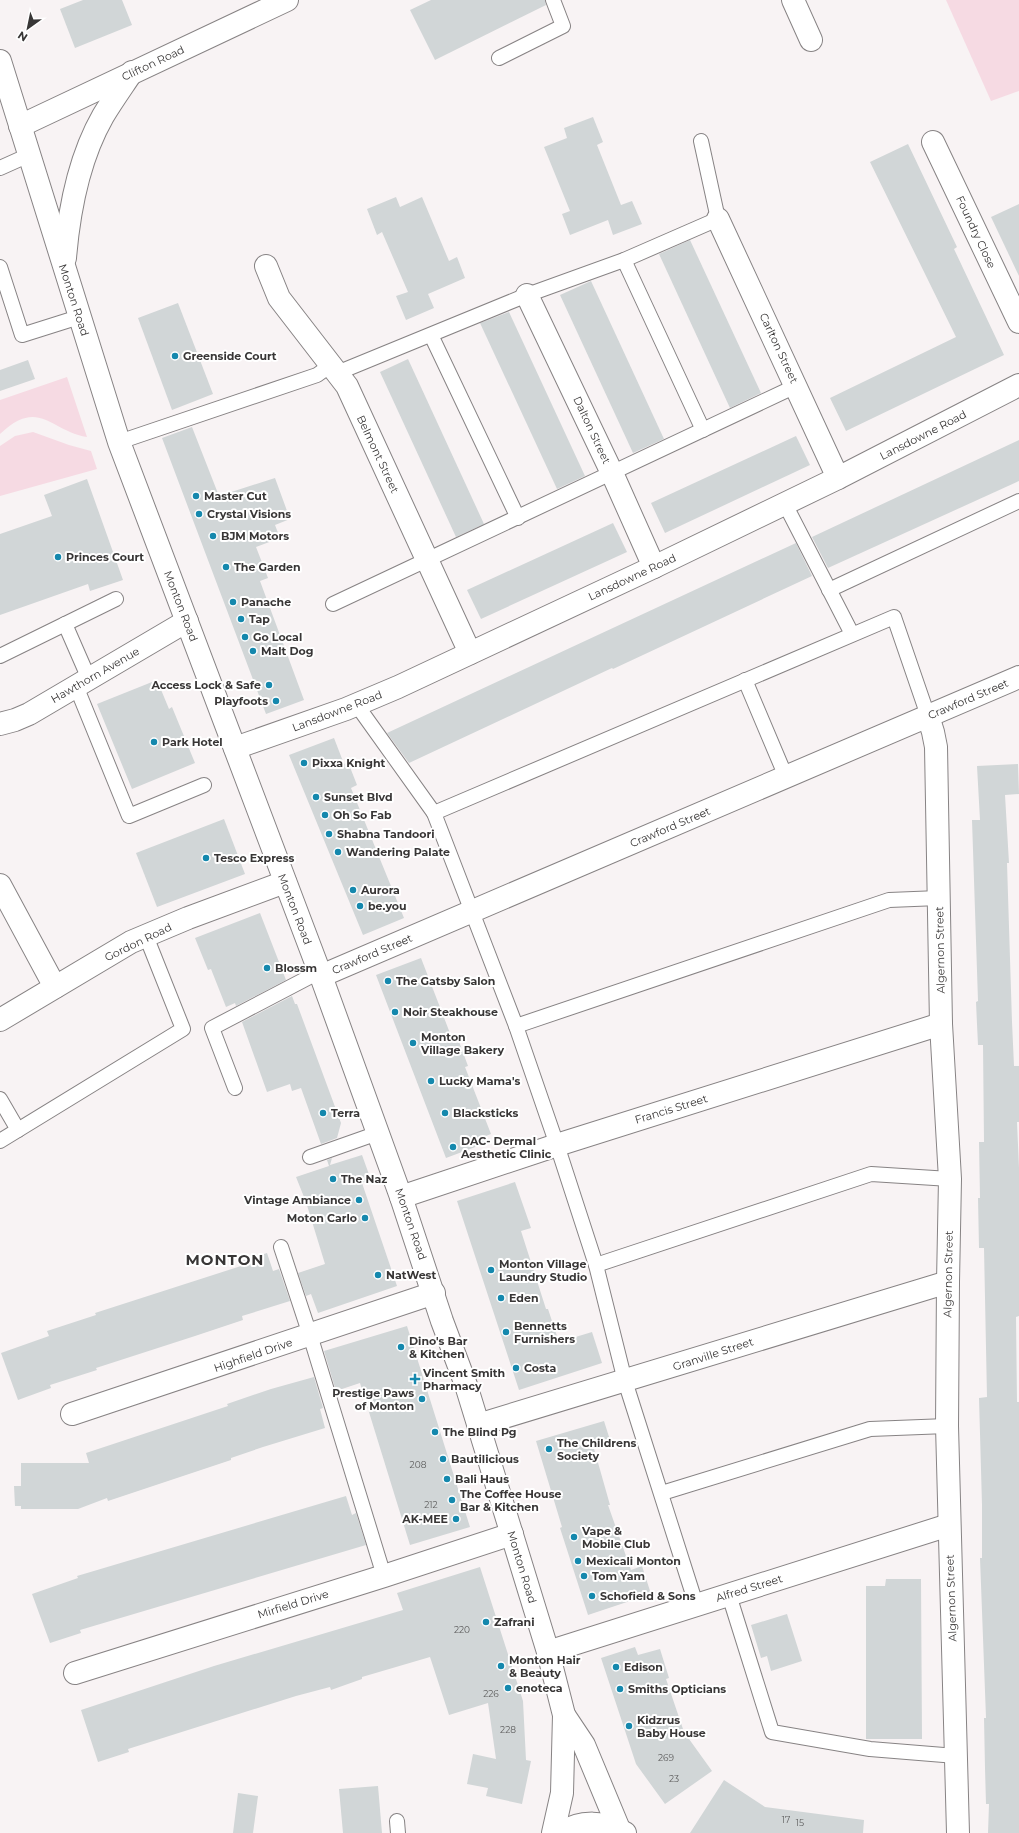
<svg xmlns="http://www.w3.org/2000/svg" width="1019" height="1833" viewBox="0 0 1019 1833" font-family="Montserrat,sans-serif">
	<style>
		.green { fill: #f6dae3 }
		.building { fill: #d1d6d7 }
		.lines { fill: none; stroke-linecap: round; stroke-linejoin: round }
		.lane-casing { stroke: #878384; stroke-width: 16 }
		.street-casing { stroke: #878384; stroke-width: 24 }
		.secondary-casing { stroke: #878384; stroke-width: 24 }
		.lane { stroke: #fff; stroke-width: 14 }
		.street { stroke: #fff; stroke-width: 22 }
		.secondary { stroke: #fff; stroke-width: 22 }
		.poi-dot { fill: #1488ad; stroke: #fff; stroke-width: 1.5 }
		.labels { text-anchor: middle; stroke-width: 4; stroke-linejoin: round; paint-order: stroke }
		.number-label { font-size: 9px; fill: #5e5e5e }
		.street-label { font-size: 11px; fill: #383636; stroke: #fff }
		.poi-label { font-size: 11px; font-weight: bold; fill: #383636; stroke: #fff; text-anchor: start }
		.district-label { font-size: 15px; font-weight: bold; letter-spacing: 1px; fill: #383636; stroke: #fff }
	</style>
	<rect width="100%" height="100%" fill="#f8f3f4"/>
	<g class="green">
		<path d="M946 0H1019V91L991 101Z"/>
		<path d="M67 377 87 437C50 431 39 397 0 434V400Z"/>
		<path d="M33 432 69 445 91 451 97 469 0 496V446L15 436Z"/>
	</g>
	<g class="building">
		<path d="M83 0H122L132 25 75 48 60 9Z"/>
		<path d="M431 0H545L546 5 435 60 410 10Z"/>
		<path d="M593 117 603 142 597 145 621 205 632 201 642 224 613 235 608 220 570 235 562 214 570 211 544 147 567 138 564 128Z"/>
		<path d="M908 144 957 247 954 249 1004 355 846 431 830 398 956 337 870 162Z"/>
		<path d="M396 197 400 207 422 197 449 261 457 257 465 278 428 294 434 308 406 320 396 296 408 292 382 232 377 235 367 209Z"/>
		<path d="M1019 204V276L991 217Z"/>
		<path d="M690 240 761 393 730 408 659 254Z"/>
		<path d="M591 281 664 439 633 453 560 295Z"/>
		<path d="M178 303 213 394 172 410 138 318Z"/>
		<path d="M509 312 585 476 557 489 480 323Z"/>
		<path d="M408 359 484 524 456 537 380 372Z"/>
		<path d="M28 360 35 379 0 391V370Z"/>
		<path d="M192 427 219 496 275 478 290 519 275 525 280 538 256 547 268 578 260 581 304 700 266 714 162 438Z"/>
		<path d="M796 436 810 465 665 533 651 503Z"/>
		<path d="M1019 440V481L828 568 812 537Z"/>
		<path d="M87 479 123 580 90 591 88 584 0 615V534L52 516 44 495Z"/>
		<path d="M613 523 627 552 481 619 467 590Z"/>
		<path d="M796 543 812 576 613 669 612 668 409 763 387 733Z"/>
		<path d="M157 680 169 709 172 707 195 763 132 789 97 704Z"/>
		<path d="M334 738 344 764 348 762 357 785 351 788 404 918 363 935 289 755Z"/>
		<path d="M1018 764 1019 794 1005 795 1009 863H1007L1012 1022 1014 1066H1019V1122H1017L1019 1168V1316L1016 1317 1017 1402H1019V1833H988L989 1804H986L985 1768 984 1718H986L980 1558H982V1505L979 1398 987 1397 984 1248H979L978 1198H980L979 1142H984L983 1045H978L977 1024 976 1002 978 1001 972 820H980L977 766Z"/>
		<path d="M224 819 245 874 157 907 136 853Z"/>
		<path d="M260 913 286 980 236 1006 235 1003 226 1007 211 969 208 970 195 938Z"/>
		<path d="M421 958 453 1041 458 1039 468 1066 465 1067 491 1134 483 1137 486 1143 446 1158 376 975Z"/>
		<path d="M292 996 295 1004H297L341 1123 337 1138 321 1144 301 1088 292 1091 290 1084 267 1092 242 1022Z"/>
		<path d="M362 1155 371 1180 362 1183 397 1286 318 1313 311 1294 306 1296 298 1273 325 1264 306 1202 296 1177 329 1166 327 1160 332 1158 330 1165Z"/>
		<path d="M515 1182 531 1228 521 1231 546 1309H548L559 1342 592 1332 602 1363 519 1390 457 1201Z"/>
		<path d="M267 1253 273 1271 279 1269 290 1301 242 1316 243 1320 195 1336 96 1368 97 1370 50 1385 51 1388 18 1400 1 1353 49 1336 47 1331 96 1315 95 1313 241 1266 239 1262Z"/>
		<path d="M407 1326 470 1527 410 1545 360 1383 336 1391 324 1351Z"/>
		<path d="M314 1377 323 1408 320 1409 325 1428 263 1447 231 1458V1460L108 1501 107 1498 78 1509H21V1506H15L14 1486H21V1463H89L86 1453 228 1406 227 1404 271 1389Z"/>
		<path d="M604 1421 610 1440 593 1445 610 1505H608L631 1570 642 1566 651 1594 588 1615 560 1528 562 1527 536 1441Z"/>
		<path d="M346 1496 352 1515 356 1513 366 1545 80 1630 81 1633 50 1643 32 1594 78 1578 77 1576Z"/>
		<path d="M480 1567 523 1701 526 1760 531 1761 522 1804 486 1796 488 1788 467 1784 473 1754 496 1759 488 1703 449 1715 430 1657 362 1677V1679L331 1690 330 1687 296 1696 128 1749 129 1752 98 1762 81 1710 214 1666 403 1610 397 1593Z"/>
		<path d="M886 1579H921L922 1739H866V1586H885Z"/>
		<path d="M787 1614 802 1661 771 1671 767 1656 761 1658 751 1625Z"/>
		<path d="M635 1647 638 1655 660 1649 669 1678 666 1679 684 1732 712 1771 665 1804 636 1764 601 1658Z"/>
		<path d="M724 1780 765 1807 864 1820 863 1833H690Z"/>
		<path d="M378 1786 382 1833H343L339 1789Z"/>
		<path d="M238 1793 258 1796 253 1833H233Z"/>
	</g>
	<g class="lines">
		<g class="lane-casing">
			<g id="lane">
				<path d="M499 58 563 26 553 0"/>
				<path d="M0 168 29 155"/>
				<path d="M624 260 703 430"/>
				<path d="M0 267 22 335 79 317"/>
				<path d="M431 335 518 518"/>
				<path d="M337 373 527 295 624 260 718 219 701 141"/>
				<path d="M119 442 317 375 331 365"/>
				<path d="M785 504 852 634"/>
				<path d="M829 590 1019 501"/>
				<path d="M333 604 796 386"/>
				<path d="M65 624 89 679"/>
				<path d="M0 656 116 599"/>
				<path d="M745 680 786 777"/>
				<path d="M76 686 129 816 204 785"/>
				<path d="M356 704 434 813"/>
				<path d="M516 1026 889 900 939 898"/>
				<path d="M235 1088 212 1028 319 972"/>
				<path d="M0 1099 18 1130"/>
				<path d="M0 1141 183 1029 146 936"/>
				<path d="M310 1157 378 1133"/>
				<path d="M281 1247 310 1335 384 1576"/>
				<path d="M596 1265 871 1174 950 1179"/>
				<path d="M662 1493 870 1429 947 1426"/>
				<path d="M729 1595 772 1732 870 1749 956 1756"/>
				<path d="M696 1604 625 1381 596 1265 557 1145 516 1026 434 813 894 617 928 716"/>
				<path d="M397 1821 398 1833"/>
			</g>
		</g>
		<g class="street-casing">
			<g id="street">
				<path d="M793 0 811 40"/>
				<path d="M20 126 287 0"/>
				<path d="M933 142 1019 322"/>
				<path d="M718 219 838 478"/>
				<path d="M266 266 279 298 347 386 470 653"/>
				<path d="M527 295 612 473 654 567"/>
				<path d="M928 716 933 732 936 747 941 1024 950 1179 948 1282 947 1426 958 1833"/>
				<path d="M0 724 15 720 29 714 187 621"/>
				<path d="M235 748 346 709 398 687 654 567 838 478 1019 385"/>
				<path d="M0 885 55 987"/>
				<path d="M321 976 1019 677"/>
				<path d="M0 1020 131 942 188 918 285 882"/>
				<path d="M401 1197 557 1145 941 1024"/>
				<path d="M72 1414 434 1293"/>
				<path d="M478 1425 948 1282"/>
				<path d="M548 1652 949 1525"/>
				<path d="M75 1673 384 1576 512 1534"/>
			</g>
		</g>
		<g class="secondary-casing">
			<g id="secondary">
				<path d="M0 61 119 442 321 976 401 1197 442 1321 466 1385 548 1652 564 1715 562 1793 553 1833"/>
				<path d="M65 258C69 210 79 158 103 116 112 101 122 87 132 72"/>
				<path d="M564 1715 584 1745 619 1829"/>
				<path d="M561 1833C580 1820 606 1821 625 1833"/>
			</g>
		</g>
		<use href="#lane" class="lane"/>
		<use href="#street" class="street"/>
		<use href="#secondary" class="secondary"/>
	</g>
	<g class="poi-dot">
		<circle cx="175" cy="356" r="4"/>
		<circle cx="196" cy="496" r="4"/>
		<circle cx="199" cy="514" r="4"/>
		<circle cx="213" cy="536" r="4"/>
		<circle cx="58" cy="557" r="4"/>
		<circle cx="226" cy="567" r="4"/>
		<circle cx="233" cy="602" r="4"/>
		<circle cx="241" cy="619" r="4"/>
		<circle cx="245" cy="637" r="4"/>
		<circle cx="253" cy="651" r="4"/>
		<circle cx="269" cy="685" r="4"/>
		<circle cx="276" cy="701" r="4"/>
		<circle cx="154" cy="742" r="4"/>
		<circle cx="304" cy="763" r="4"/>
		<circle cx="316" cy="797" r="4"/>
		<circle cx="325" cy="815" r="4"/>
		<circle cx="329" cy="834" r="4"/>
		<circle cx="338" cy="852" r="4"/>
		<circle cx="206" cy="858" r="4"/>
		<circle cx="353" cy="890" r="4"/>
		<circle cx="360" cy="906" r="4"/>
		<circle cx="267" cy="968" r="4"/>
		<circle cx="388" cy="981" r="4"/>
		<circle cx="395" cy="1012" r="4"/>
		<circle cx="413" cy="1043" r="4"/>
		<circle cx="431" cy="1081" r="4"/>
		<circle cx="323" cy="1113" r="4"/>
		<circle cx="445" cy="1113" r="4"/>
		<circle cx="453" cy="1147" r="4"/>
		<circle cx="333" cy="1179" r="4"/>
		<circle cx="359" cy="1200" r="4"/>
		<circle cx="365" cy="1218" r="4"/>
		<circle cx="491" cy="1270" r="4"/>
		<circle cx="378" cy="1275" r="4"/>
		<circle cx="501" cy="1298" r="4"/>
		<circle cx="506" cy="1332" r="4"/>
		<circle cx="401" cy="1347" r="4"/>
		<circle cx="516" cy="1368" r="4"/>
		<path d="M413 1373h4v4h4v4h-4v4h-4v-4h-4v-4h4z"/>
		<circle cx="422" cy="1399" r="4"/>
		<circle cx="435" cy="1432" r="4"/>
		<circle cx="549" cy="1449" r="4"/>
		<circle cx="443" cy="1459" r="4"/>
		<circle cx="447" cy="1479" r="4"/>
		<circle cx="452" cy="1500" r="4"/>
		<circle cx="456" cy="1519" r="4"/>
		<circle cx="574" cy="1537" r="4"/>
		<circle cx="578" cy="1561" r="4"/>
		<circle cx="584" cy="1576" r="4"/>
		<circle cx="592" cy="1596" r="4"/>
		<circle cx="486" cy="1622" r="4"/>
		<circle cx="501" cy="1666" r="4"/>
		<circle cx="616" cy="1667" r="4"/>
		<circle cx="508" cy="1688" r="4"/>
		<circle cx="620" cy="1689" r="4"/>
		<circle cx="629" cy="1726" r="4"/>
	</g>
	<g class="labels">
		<g class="number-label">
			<text x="418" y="1468">208</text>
			<text x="431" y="1508">212</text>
			<text x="462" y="1633">220</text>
			<text x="491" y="1697">226</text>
			<text x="508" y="1733">228</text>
			<text x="666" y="1761">269</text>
			<text x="674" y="1782">23</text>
			<text x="786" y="1823">17</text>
			<text x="800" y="1826">15</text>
		</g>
		<g class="street-label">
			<text transform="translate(153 63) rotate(-25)" y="4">Clifton Road</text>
			<text transform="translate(976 232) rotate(65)" y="4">Foundry Close</text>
			<text transform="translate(74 300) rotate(72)" y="4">Monton Road</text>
			<text transform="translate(779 348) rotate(65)" y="4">Carlton Street</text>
			<text transform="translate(592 430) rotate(65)" y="4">Dalton Street</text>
			<text transform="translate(923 435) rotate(-27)" y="4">Lansdowne Road</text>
			<text transform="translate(378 454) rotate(65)" y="4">Belmont Street</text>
			<text transform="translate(632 577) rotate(-25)" y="4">Lansdowne Road</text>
			<text transform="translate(181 606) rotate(69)" y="4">Monton Road</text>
			<text transform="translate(95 675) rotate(-30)" y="4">Hawthorn Avenue</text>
			<text transform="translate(968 699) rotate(-23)" y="4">Crawford Street</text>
			<text transform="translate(337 711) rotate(-21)" y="4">Lansdowne Road</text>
			<text transform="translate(670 827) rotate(-23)" y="4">Crawford Street</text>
			<text transform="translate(295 909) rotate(69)" y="4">Monton Road</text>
			<text transform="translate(138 942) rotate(-26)" y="4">Gordon Road</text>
			<text transform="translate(940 950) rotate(-91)" y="4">Algernon Street</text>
			<text transform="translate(372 954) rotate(-23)" y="4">Crawford Street</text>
			<text transform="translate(671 1109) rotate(-17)" y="4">Francis Street</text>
			<text transform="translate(411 1224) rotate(71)" y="4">Monton Road</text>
			<text transform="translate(948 1274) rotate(-89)" y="4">Algernon Street</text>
			<text transform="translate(713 1354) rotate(-18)" y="4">Granville Street</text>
			<text transform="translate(253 1355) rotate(-19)" y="4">Highfield Drive</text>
			<text transform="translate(522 1567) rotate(73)" y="4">Monton Road</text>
			<text transform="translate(749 1588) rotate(-17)" y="4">Alfred Street</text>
			<text transform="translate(951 1598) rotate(-92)" y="4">Algernon Street</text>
			<text transform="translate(293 1604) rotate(-17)" y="4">Mirfield Drive</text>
		</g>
		<g class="poi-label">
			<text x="183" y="360">Greenside Court</text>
			<text x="204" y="500">Master Cut</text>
			<text x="207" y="518">Crystal Visions</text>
			<text x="221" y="540">BJM Motors</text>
			<text x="66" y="561">Princes Court</text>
			<text x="234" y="571">The Garden</text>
			<text x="241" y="606">Panache</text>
			<text x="249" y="623">Tap</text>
			<text x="253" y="641">Go Local</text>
			<text x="261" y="655">Malt Dog</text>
			<text x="261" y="689" text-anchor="end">Access Lock &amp; Safe</text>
			<text x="268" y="705" text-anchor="end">Playfoots</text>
			<text x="162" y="746">Park Hotel</text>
			<text x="312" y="767">Pixxa Knight</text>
			<text x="324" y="801">Sunset Blvd</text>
			<text x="333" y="819">Oh So Fab</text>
			<text x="337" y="838">Shabna Tandoori</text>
			<text x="346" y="856">Wandering Palate</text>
			<text x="214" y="862">Tesco Express</text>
			<text x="361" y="894">Aurora</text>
			<text x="368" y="910">be.you</text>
			<text x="275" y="972">Blossm</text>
			<text x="396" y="985">The Gatsby Salon</text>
			<text x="403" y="1016">Noir Steakhouse</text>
			<text x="421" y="1041">Monton<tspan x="421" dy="13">Village Bakery</tspan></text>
			<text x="439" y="1085">Lucky Mama's</text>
			<text x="331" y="1117">Terra</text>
			<text x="453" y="1117">Blacksticks</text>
			<text x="461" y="1145">DAC- Dermal<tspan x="461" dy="13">Aesthetic Clinic</tspan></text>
			<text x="341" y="1183">The Naz</text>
			<text x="351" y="1204" text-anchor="end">Vintage Ambiance</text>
			<text x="357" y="1222" text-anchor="end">Moton Carlo</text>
			<text x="499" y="1268">Monton Village<tspan x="499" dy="13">Laundry Studio</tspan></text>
			<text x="386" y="1279">NatWest</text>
			<text x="509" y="1302">Eden</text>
			<text x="514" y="1330">Bennetts<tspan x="514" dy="13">Furnishers</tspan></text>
			<text x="409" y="1345">Dino's Bar<tspan x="409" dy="13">&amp; Kitchen</tspan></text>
			<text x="524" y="1372">Costa</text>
			<text x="423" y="1377">Vincent Smith<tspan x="423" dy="13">Pharmacy</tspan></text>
			<text x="414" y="1397" text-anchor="end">Prestige Paws<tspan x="414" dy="13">of Monton</tspan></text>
			<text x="443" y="1436">The Blind Pg</text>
			<text x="557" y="1447">The Childrens<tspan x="557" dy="13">Society</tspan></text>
			<text x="451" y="1463">Bautilicious</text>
			<text x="455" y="1483">Bali Haus</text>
			<text x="460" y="1498">The Coffee House<tspan x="460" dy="13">Bar &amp; Kitchen</tspan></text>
			<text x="448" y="1523" text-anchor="end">AK-MEE</text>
			<text x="582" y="1535">Vape &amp;<tspan x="582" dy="13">Mobile Club</tspan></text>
			<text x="586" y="1565">Mexicali Monton</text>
			<text x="592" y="1580">Tom Yam</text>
			<text x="600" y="1600">Schofield &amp; Sons</text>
			<text x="494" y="1626">Zafrani</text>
			<text x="509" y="1664">Monton Hair<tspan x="509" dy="13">&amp; Beauty</tspan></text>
			<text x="624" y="1671">Edison</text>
			<text x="516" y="1692">enoteca</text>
			<text x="628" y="1693">Smiths Opticians</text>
			<text x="637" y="1724">Kidzrus<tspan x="637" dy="13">Baby House</tspan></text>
		</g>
		<g class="district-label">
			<text x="225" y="1265">MONTON</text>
		</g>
	</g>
	<g transform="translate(28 28) rotate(213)" stroke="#ffffff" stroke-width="3" paint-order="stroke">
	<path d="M0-3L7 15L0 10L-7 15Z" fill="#383636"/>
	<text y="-6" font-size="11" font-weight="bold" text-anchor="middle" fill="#383636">N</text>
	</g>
</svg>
